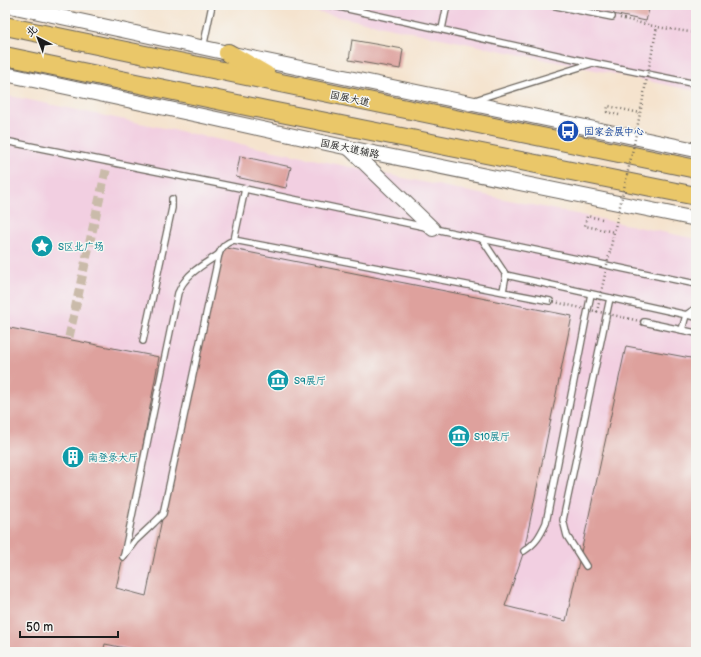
<svg xmlns="http://www.w3.org/2000/svg" width="701" height="657" viewBox="0 0 701 657" font-family="'Balsamiq Sans','LXGW WenKai TC',sans-serif">
	<style>
		.built { fill: #f2cfe1 }
		.building { fill: #dea19d }
		.lines { fill: none; stroke-linecap: round; stroke-linejoin: round }
		.pedestrian-tunnel { stroke: #cabbaa; stroke-width: 9; stroke-dasharray: 9 4.5; stroke-linecap: butt }
		.service-casing { stroke: #68625a; stroke-width: 8 }
		.tertiary-casing { stroke: #68625a; stroke-width: 16 }
		.primary-casing { stroke: #68625a; stroke-width: 20 }
		.path { stroke: #68625a; stroke-width: 2.5; stroke-dasharray: 1 3; stroke-linecap: butt }
		.service { stroke: #fff; stroke-width: 5.5 }
		.tertiary { stroke: #fff; stroke-width: 14 }
		.primary { stroke: #eac769; stroke-width: 18 }
		.path-bridge { stroke: #68625a; stroke-width: 2.5; stroke-dasharray: 1 3; stroke-linecap: butt }
		.labels { text-anchor: middle; stroke-width: 3; stroke-linejoin: round; paint-order: stroke }
		.street-label { font-size: 10px; fill: #1c1c1c; stroke: #f6f6f2 }
		.transit-label { font-size: 10px; fill: #164399; stroke: #f6f6f2; text-anchor: start }
		.culture-label { font-size: 10px; fill: #0d838f; stroke: #f6f6f2; text-anchor: start }
	</style>
	<rect width="100%" height="100%" fill="#f6f6f2"/>
	<filter id="ink" filterUnits="userSpaceOnUse"><feTurbulence type="fractalNoise" baseFrequency=".025" numOctaves="2"/><feDisplacementMap in="SourceGraphic" scale="8" xChannelSelector="R" yChannelSelector="G"/><feConvolveMatrix kernelMatrix="1 2 1 2 8 2 1 2 1" color-interpolation-filters="sRGB"/></filter>
	<filter id="wash" filterUnits="userSpaceOnUse"><feTurbulence type="fractalNoise" baseFrequency=".012" numOctaves="4" result="noise"/><feDisplacementMap in="SourceGraphic" scale="16" xChannelSelector="R" yChannelSelector="G"/><feGaussianBlur stdDeviation="0.9" result="paint"/><feColorMatrix in="noise" values="0 0 0 0 0 0 0 0 0 0 0 0 0 0 0 0 0 1.4 0 .05"/><feComposite in="paint" operator="in"/></filter>
	<g filter="url(#wash)">
		<rect width="100%" height="100%" fill="#f5e3ce"/>
		<g class="built">
			<path d="M282 5H696V91Z"/>
			<path d="M5 95 696 239V652H5Z"/>
		</g>
		<g id="blocks">
			<g class="building">
				<path d="M571 5H650L646 21Z"/>
				<path d="M352 40 403 49 400 69 349 60Z"/>
				<path d="M240 156 291 167 286 188 236 177Z"/>
				<path d="M222 247 572 316 524 551 505 606 566 621 626 346 696 359V652H134L135 650 105 644 103 652H5V327L159 357 123 557 116 588 146 596 163 514Z"/>
			</g>
		</g>
	</g>
	<g filter="url(#ink)">
		<use href="#blocks" fill-opacity="0" stroke="#68625a" stroke-width="1"/>
		<g class="lines">
			<path class="pedestrian-tunnel" d="M69 337 92 232 108 162"/>
			<g class="service-casing">
				<g id="service">
					<path d="M330 5 593 63 696 84"/>
					<path d="M551 5 612 17"/>
					<path d="M442 29 447 5"/>
					<path d="M203 48 212 5"/>
					<path d="M475 100 593 63"/>
					<path d="M5 141 245 189 696 284"/>
					<path d="M482 239 506 275 503 291"/>
					<path d="M234 240 245 189"/>
					<path d="M506 275 696 317"/>
					<path d="M644 322 696 333"/>
					<path d="M682 330 686 315 696 308"/>
					<path d="M143 341 172 208V199"/>
					<path d="M524 551C536 543 540 536 546 523L591 294"/>
					<path d="M124 555 178 293C180 290 181 285 184 282 193 269 207 263 219 254"/>
					<path d="M123 557 135 541 154 523 163 514 219 254C222 246 226 243 234 240L550 301"/>
					<path d="M586 566 567 536 563 520 610 298"/>
				</g>
			</g>
			<g class="tertiary-casing">
				<g id="tertiary">
					<path d="M6 5 228 53 696 150"/>
					<path d="M5 74 212 118 349 148 696 219"/>
					<path d="M349 148 433 229"/>
				</g>
			</g>
			<g class="primary-casing">
				<g id="primary">
					<path d="M5 26 696 169"/>
					<path d="M228 53 266 75"/>
					<path d="M5 56 266 110 696 196"/>
				</g>
			</g>
			<g class="path">
				<path d="M620 18 657 27 696 33"/>
				<path d="M619 115 607 112 608 106 640 113"/>
				<path d="M602 219 587 216 585 226 614 232"/>
			</g>
			<use href="#service" class="service"/>
			<use href="#tertiary" class="tertiary"/>
			<use href="#primary" class="primary"/>
			<g class="path-bridge">
				<path d="M550 301 644 322"/>
				<path d="M597 312 614 232 633 149 657 27"/>
			</g>
		</g>
	</g>
	<defs>
		<g id="bus-disc" transform="scale(1.15)"><circle r="9.5" fill="#1a4fb4" stroke="#f6f6f2"/><path d="M-5-6H5V4H4V6H2V4H-2V6H-4V4H-5ZM-3.5-4V0h7V-4ZM-3.5 1.2v1.5H-2V1.2ZM2 1.2v1.5H3.5V1.2Z" fill="#fff"/></g>
		<g id="sight-disc" transform="scale(1.15)"><circle r="9.5" fill="#0f9aa8" stroke="#f6f6f2"/><path d="M0-6L1.8-2.2L6-1.7L2.9 1.2L3.7 5.4L0 3.3L-3.7 5.4L-2.9 1.2L-6-1.7L-1.8-2.2Z" fill="#fff"/></g>
		<g id="museum-disc" transform="scale(1.15)"><circle r="9.5" fill="#0f9aa8" stroke="#f6f6f2"/><path d="M0-6L6-3V-2H-6V-3ZM-5-1h2V3h-2ZM-1-1h2V3h-2ZM3-1h2V3H3ZM-6 4H6V6H-6Z" fill="#fff"/></g>
		<g id="building-disc" transform="scale(1.15)"><circle r="9.5" fill="#0f9aa8" stroke="#f6f6f2"/><path d="M-4-6H4V6H1V3H-1V6H-4ZM-2.5-4.3h1.7v1.8h-1.7ZM.8-4.3h1.7v1.8H.8ZM-2.5-1h1.7V.8h-1.7ZM.8-1h1.7V.8H.8Z" fill="#fff"/></g>
	</defs>
	<g fill-rule="evenodd">
		<use href="#bus-disc" x="568" y="131"/>
		<use href="#sight-disc" x="42" y="246"/>
		<use href="#museum-disc" x="278" y="380"/>
		<use href="#museum-disc" x="459" y="436"/>
		<use href="#building-disc" x="73" y="457"/>
	</g>
	<g class="labels">
		<g class="street-label">
			<text transform="translate(350 98) rotate(12)" y="4">国展大道</text>
			<text transform="translate(350 148) rotate(12)" y="4">国展大道辅路</text>
		</g>
		<g class="transit-label">
			<text x="584" y="135">国家会展中心</text>
		</g>
		<g class="culture-label">
			<text x="58" y="250">S区北广场</text>
			<text x="294" y="384">S9展厅</text>
			<text x="474" y="440">S10展厅</text>
			<text x="88" y="461">南登录大厅</text>
		</g>
	</g>
	<rect width="701" height="657" fill="none" stroke="#f6f6f2" stroke-width="20"/>
	<g transform="translate(38 38) rotate(318)" stroke="#f6f6f2" stroke-width="3" paint-order="stroke">
	<path d="M0-3L7 15L0 10L-7 15Z" fill="#1c1c1c"/>
	<text y="-6" font-size="11" font-weight="bold" text-anchor="middle" fill="#1c1c1c">北</text>
	</g>
	<path d="M20 631v6h98v-6" fill="none" stroke="#1c1c1c" stroke-width="2"/>
	<text x="26" y="631" font-size="12" fill="#1c1c1c" stroke="#f6f6f2" stroke-width="3" paint-order="stroke">50 m</text>
</svg>
